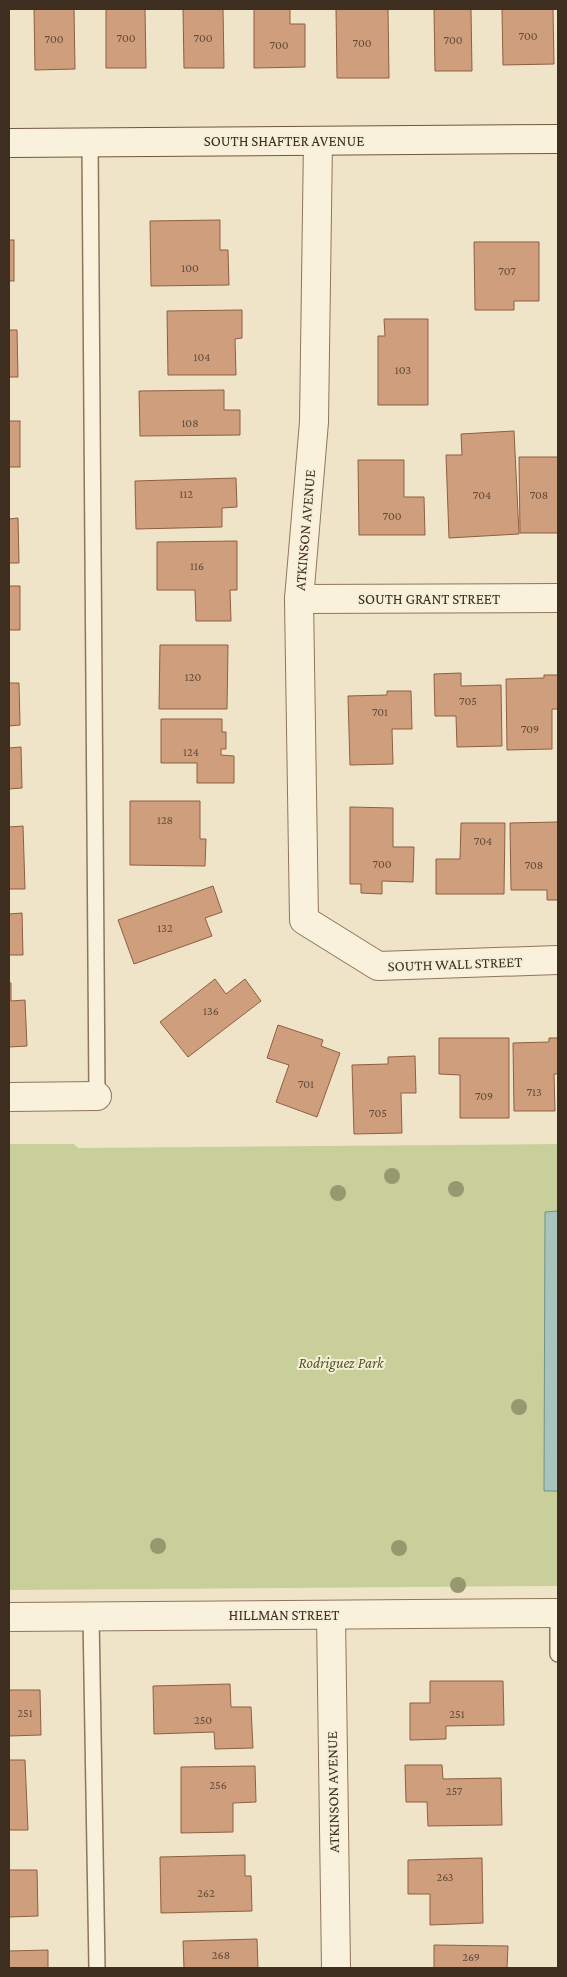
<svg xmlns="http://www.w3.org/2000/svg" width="567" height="1977" viewBox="0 0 567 1977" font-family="'Crimson Pro',serif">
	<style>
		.green { fill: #c9cf9b }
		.water { fill: #a9c4bc; stroke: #6f938a }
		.building { fill: #cf9f7d; stroke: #8d5f41 }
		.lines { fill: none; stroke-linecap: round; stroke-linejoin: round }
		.service-casing { stroke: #8d765c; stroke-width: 18 }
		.minor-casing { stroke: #8d765c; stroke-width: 30 }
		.secondary-casing { stroke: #6f573f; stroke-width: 30 }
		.service { stroke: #faf1dc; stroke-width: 15 }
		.minor { stroke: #faf1dc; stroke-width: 28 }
		.secondary { stroke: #faf1dc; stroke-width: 28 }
		.tree { fill: #96986f }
		.labels { text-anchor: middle; stroke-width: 4; stroke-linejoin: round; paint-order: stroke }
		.number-label { font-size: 12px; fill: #624a37 }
		.street-label { font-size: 15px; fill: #3d2e20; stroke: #f7eed8 }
		.park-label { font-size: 15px; font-style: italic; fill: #4d5a26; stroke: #f7eed8 }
	</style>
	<rect width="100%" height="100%" fill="#f0e4c8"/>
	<path class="green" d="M9 1144H74L78 1148 558 1144V1586L9 1590Z"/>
	<path class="water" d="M558 1211V1491H544L545 1212Z"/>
	<g class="building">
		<path d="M34 9H74L75 69 35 70Z"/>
		<path d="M106 9H145L146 68H106Z"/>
		<path d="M183 9H223L224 68H184Z"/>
		<path d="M254 9H290V24H305V67L254 68Z"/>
		<path d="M336 9H388L389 78H337Z"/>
		<path d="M434 9H471L472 71H435Z"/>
		<path d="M502 9H553L554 64 503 65Z"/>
		<path d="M220 220V250H228L229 285 151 286 150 221Z"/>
		<rect x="9" y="240" width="5" height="41"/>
		<path d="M474 242H539V301H514V310H475Z"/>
		<path d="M242 310V338L235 339 236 375H168L167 311Z"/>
		<path d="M384 319H428V405H378V336H385Z"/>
		<path d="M9 330H17L18 377H9Z"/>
		<path d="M224 390V410H240V435L140 436 139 391Z"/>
		<rect x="9" y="421" width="11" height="46"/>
		<path d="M514 431 519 534 449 538 446 455H462L461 434Z"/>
		<path d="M519 457H558V533H520Z"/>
		<path d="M358 460H404V497H424L425 535H359Z"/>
		<path d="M236 478 237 507 222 508V527L136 529 135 481Z"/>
		<path d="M18 518 19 563H9V519Z"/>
		<path d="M237 541V590H230L231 621H196L195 590H157V542Z"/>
		<rect x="9" y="586" width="11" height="44"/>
		<path d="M160 645H228L227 709H159Z"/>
		<path d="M461 673V686L501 685 502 746 457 747 456 716H435L434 674Z"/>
		<path d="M544 675H558V709H552V749L507 750 506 679 544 678Z"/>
		<path d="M9 683H19L20 725 9 726Z"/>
		<path d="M387 691H411L412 729H392L393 764 350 765 348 696 387 695Z"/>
		<path d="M161 719H222V732H226V749H221V755L234 756V783H197V763H161Z"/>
		<path d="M21 747 22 788 9 789V748Z"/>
		<path d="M130 801H200V839H206L205 866 130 865Z"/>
		<path d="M350 807 393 808V847H414L413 882 382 881V894L361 893V884H350Z"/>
		<path d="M558 822V900H547V890H511L510 823Z"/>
		<path d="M461 823H505L504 894H436V859H460Z"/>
		<path d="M23 826 25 889H9V827Z"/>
		<path d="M213 886 222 912 205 918 212 936 134 964 118 920Z"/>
		<path d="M22 913 23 955H9V914Z"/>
		<path d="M215 979 226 994 245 979 261 1001 188 1057 160 1022Z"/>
		<path d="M9 983H11V1001L25 1000 27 1046 9 1047Z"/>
		<path d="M278 1025 323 1040 321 1046 340 1053 317 1117 276 1102 289 1065 267 1058Z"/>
		<path d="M439 1038H509V1118H460V1075L439 1074Z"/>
		<path d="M549 1038H558V1074H554L555 1111H514L513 1043 549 1042Z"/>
		<path d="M415 1056 416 1093H401L402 1133 354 1134 352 1065 388 1064V1057Z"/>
		<path d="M430 1681H503L504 1725 446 1726V1739L410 1740V1703H430Z"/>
		<path d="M230 1684 231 1707H251L253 1748 215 1749 214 1732 154 1734 153 1686Z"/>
		<path d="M9 1690H40L41 1735 9 1736Z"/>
		<path d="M9 1760H25L28 1830H9Z"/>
		<path d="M405 1765H442L443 1779 501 1778 502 1825 428 1826 427 1802H406Z"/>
		<path d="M255 1766 256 1802 233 1803V1832L181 1833V1767Z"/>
		<path d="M245 1855V1876H251L252 1911 161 1913 160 1857Z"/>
		<path d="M482 1858 483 1923 430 1925V1894H408V1860Z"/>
		<path d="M9 1870H37L38 1916 9 1917Z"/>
		<path d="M257 1939 258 1968H184L183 1941Z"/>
		<path d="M434 1945 508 1946 507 1968H434Z"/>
		<path d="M48 1950V1968H9V1951Z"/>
	</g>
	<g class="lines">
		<g class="service-casing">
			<g id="service">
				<path d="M90 142 97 1096"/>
				<path d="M558 1613V1654"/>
				<path d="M91 1616 97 1968"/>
			</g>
		</g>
		<g class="minor-casing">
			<g id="minor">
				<path d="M318 141 314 422 299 599 304 920 378 966 558 960"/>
				<path d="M299 599 558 598"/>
				<path d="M9 1097 97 1096"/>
				<path d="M331 1615 336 1968"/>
				<path d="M9 1617 558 1613"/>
			</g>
		</g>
		<g class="secondary-casing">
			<path id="secondary" d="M9 143 558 139"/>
		</g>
		<use href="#service" class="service"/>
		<use href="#minor" class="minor"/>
		<use href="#secondary" class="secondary"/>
	</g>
	<g class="tree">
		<circle cx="392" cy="1176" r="8"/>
		<circle cx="456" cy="1189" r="8"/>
		<circle cx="338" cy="1193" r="8"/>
		<circle cx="519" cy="1407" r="8"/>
		<circle cx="158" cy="1546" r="8"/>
		<circle cx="399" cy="1548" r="8"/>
		<circle cx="458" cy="1585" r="8"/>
	</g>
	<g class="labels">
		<g class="number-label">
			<text x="528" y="40">700</text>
			<text x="126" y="42">700</text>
			<text x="203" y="42">700</text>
			<text x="54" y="43">700</text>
			<text x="453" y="44">700</text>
			<text x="362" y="47">700</text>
			<text x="279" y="49">700</text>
			<text x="190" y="272">100</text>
			<text x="507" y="275">707</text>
			<text x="202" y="361">104</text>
			<text x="403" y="374">103</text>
			<text x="190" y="427">108</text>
			<text x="186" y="498">112</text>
			<text x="482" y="499">704</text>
			<text x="539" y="499">708</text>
			<text x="392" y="520">700</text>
			<text x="197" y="570">116</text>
			<text x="193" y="681">120</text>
			<text x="468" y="705">705</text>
			<text x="380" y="716">701</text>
			<text x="530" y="733">709</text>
			<text x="191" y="756">124</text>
			<text x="165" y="824">128</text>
			<text x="483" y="845">704</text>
			<text x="382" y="868">700</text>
			<text x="534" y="869">708</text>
			<text x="165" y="932">132</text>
			<text x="211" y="1015">136</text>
			<text x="306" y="1088">701</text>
			<text x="534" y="1096">713</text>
			<text x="484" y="1100">709</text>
			<text x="378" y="1117">705</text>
			<text x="25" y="1717">251</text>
			<text x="457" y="1718">251</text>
			<text x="203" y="1724">250</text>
			<text x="218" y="1789">256</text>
			<text x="454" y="1795">257</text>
			<text x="445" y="1881">263</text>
			<text x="206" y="1897">262</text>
			<text x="221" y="1959">268</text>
			<text x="471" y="1961">269</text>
		</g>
		<g class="street-label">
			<text x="284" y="146">SOUTH SHAFTER AVENUE</text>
			<text transform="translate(305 530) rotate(-85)" y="5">ATKINSON AVENUE</text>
			<text x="429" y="604">SOUTH GRANT STREET</text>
			<text transform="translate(455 964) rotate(-2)" y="5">SOUTH WALL STREET</text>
			<text x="284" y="1620">HILLMAN STREET</text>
			<text transform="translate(333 1792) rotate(-91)" y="5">ATKINSON AVENUE</text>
		</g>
		<g class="park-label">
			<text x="341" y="1368">Rodriguez Park</text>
		</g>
	</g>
	<rect width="567" height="1977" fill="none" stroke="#3d2e20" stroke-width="20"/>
</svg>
